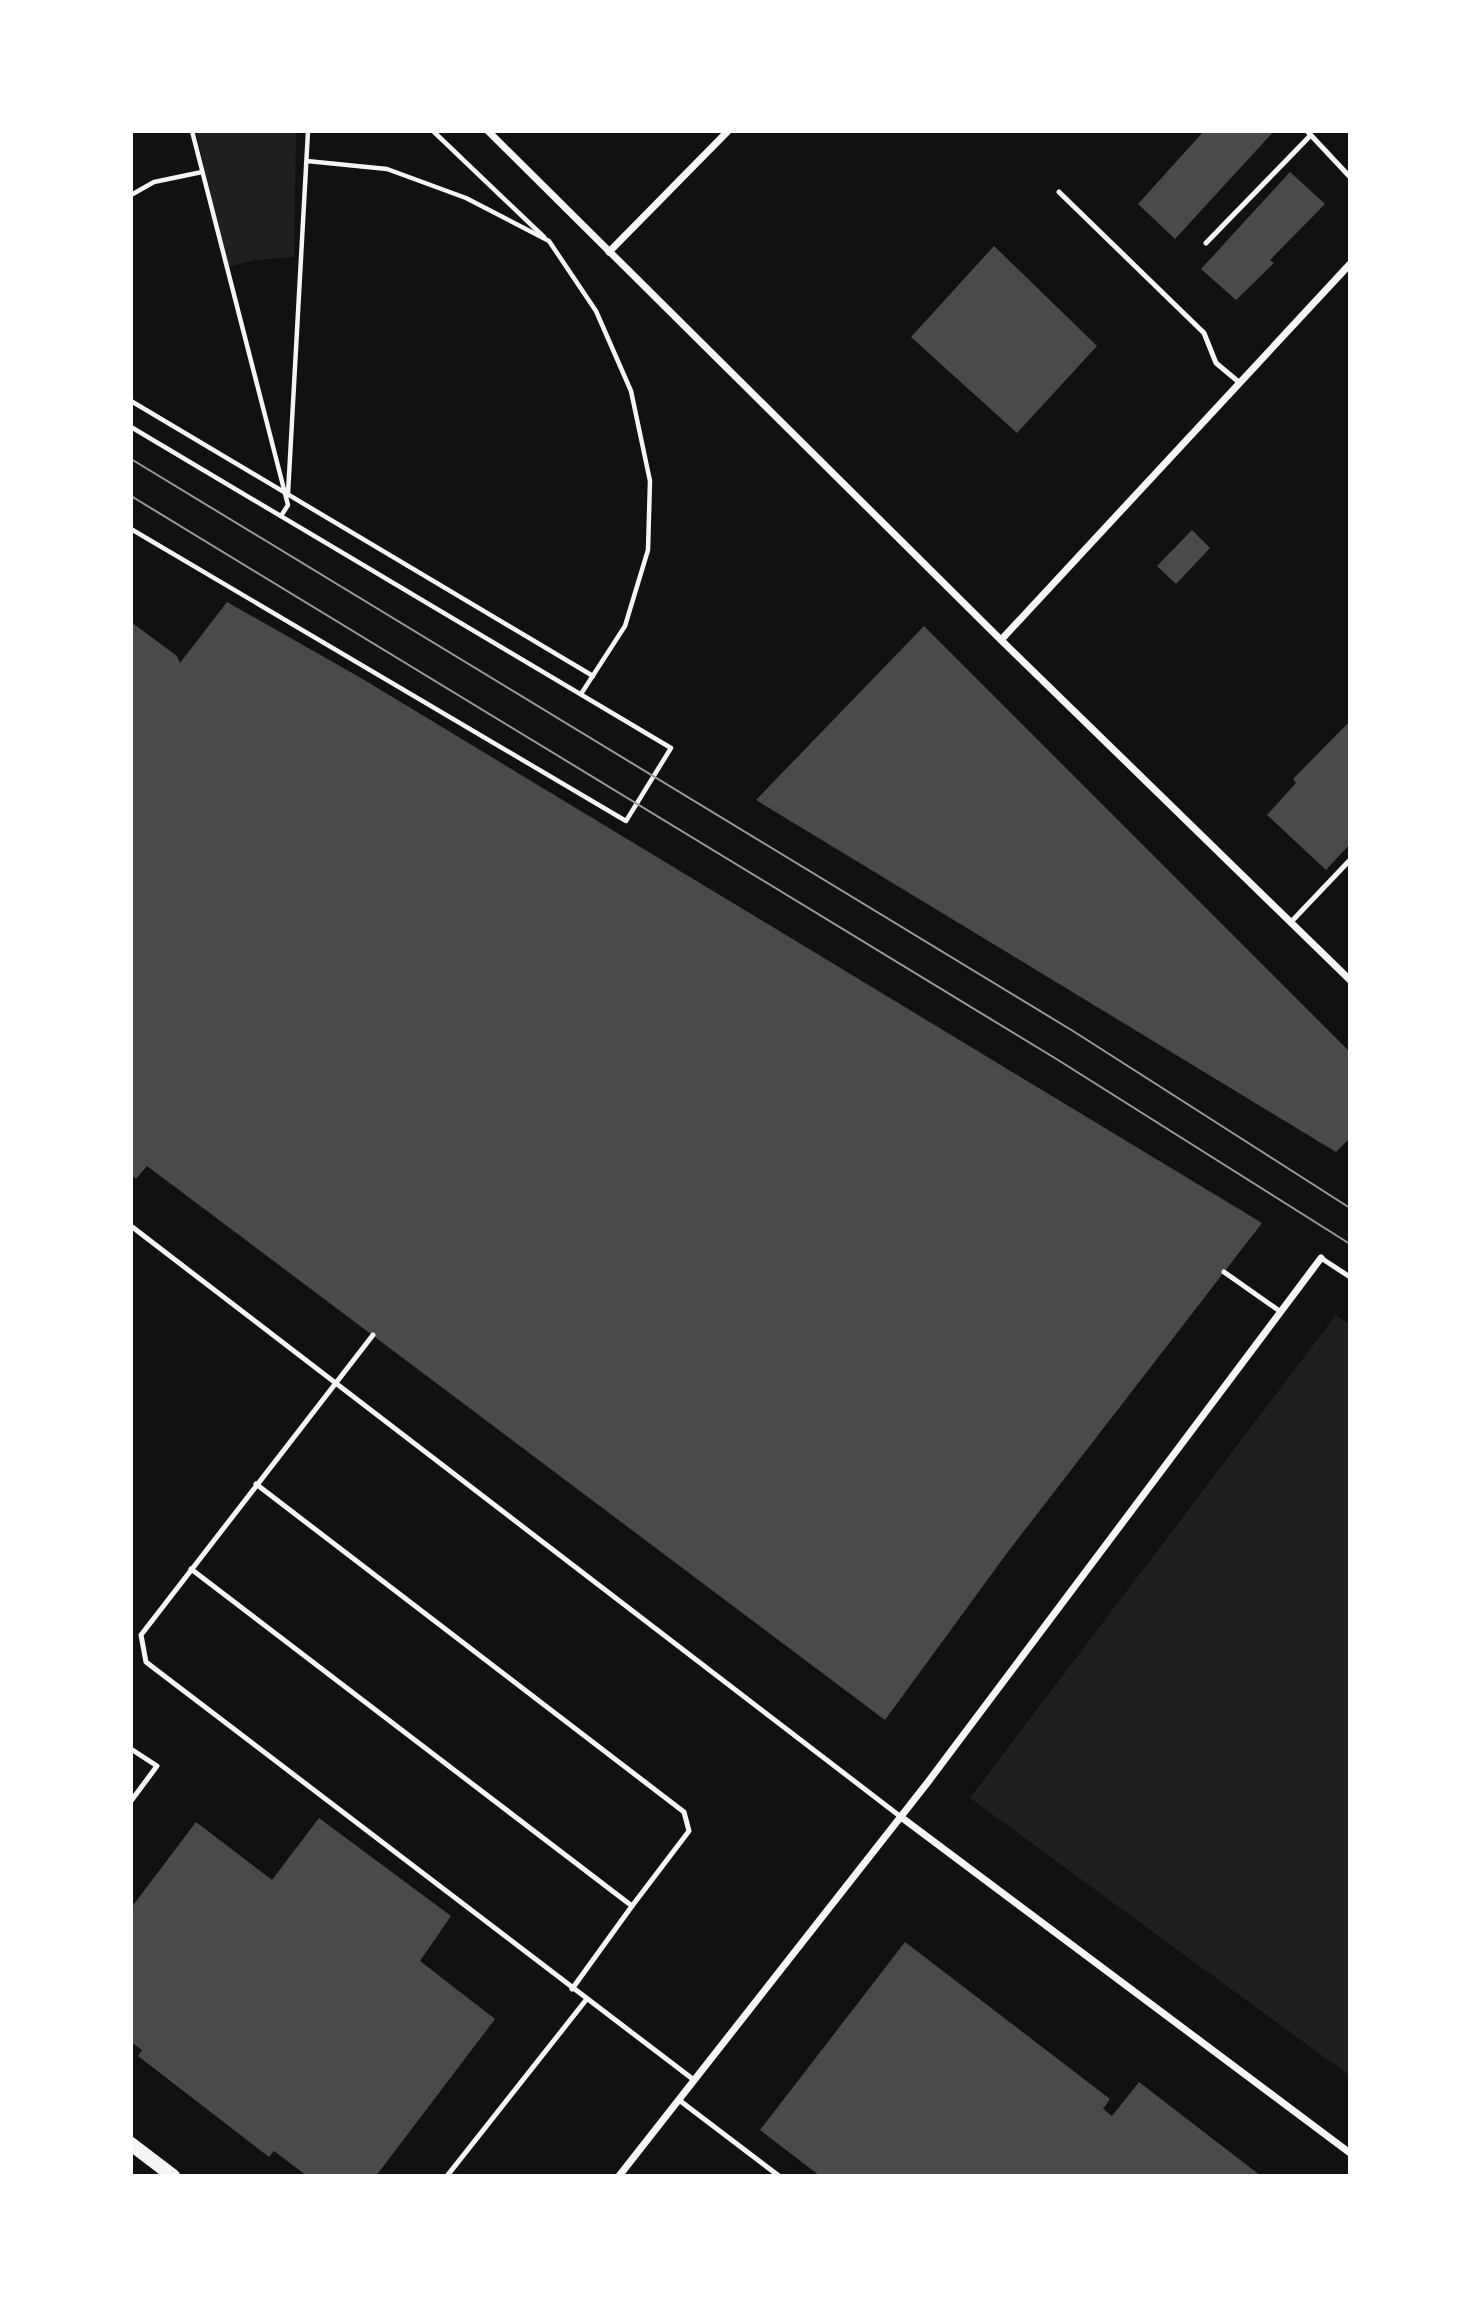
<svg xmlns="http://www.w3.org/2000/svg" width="1481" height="2307" viewBox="0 0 1481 2307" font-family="Ubuntu,sans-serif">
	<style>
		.green { fill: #202020 }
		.building { fill: #4a4a4a }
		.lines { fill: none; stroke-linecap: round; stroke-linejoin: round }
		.path { stroke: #f5f5f5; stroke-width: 4.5 }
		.service { stroke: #f5f5f5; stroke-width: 5 }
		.minor { stroke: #f5f5f5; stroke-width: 7 }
		.secondary { stroke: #f5f5f5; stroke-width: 14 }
		.tram { stroke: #9a9a9a; stroke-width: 2 }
	</style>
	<rect width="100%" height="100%" fill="#111"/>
	<g class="green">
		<path d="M196 131H296L294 257 255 260 228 267Z"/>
		<path d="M1336 1315 1350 1325V2076L970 1798Z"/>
	</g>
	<g class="building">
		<path d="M1204 131H1274L1175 239 1138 204Z"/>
		<path d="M1290 172 1325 204 1270 260 1274 263 1236 300 1201 269Z"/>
		<path d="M994 246 1097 346 1017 433 911 337Z"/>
		<path d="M1192 530 1210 548 1176 584 1157 566Z"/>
		<path d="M227 602 361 678 1262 1223 1007 1553 885 1720 147 1166 136 1179 131 1175V622L177 656 180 663Z"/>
		<path d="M924 626 1350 1052V1138L1336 1152 756 800Z"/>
		<path d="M1350 721V844L1326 870 1267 815 1296 783 1293 779Z"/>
		<path d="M319 1818 451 1916 420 1961 495 2019 376 2176H307L274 2151 269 2157 138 2056 142 2050 131 2042V1908L196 1822 272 1880Z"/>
		<path d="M905 1942 1110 2099 1103 2109 1112 2116 1139 2082 1261 2176H820L760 2130Z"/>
	</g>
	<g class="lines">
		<g class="path">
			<path d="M192 131 288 505 281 516"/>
			<path d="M433 131 544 237"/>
			<path d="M307 161 387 169 466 198 549 241 596 311 631 391 650 481 648 550 625 626 581 694"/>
			<path d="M131 195 154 182 202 172"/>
			<path d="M131 401 593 676"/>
			<path d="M131 427 671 748 626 821 131 529"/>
			<path d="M288 494 308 131"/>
		</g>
		<g class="service">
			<path d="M1307 131 1350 177"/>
			<path d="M1059 192 1204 333 1216 363 1240 383"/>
			<path d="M1206 243 1309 137"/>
			<path d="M1291 922 1350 860"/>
			<path d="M131 1226 901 1817"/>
			<path d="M1321 1258 1350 1277"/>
			<path d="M1224 1272 1281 1312"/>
			<path d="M373 1335 141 1635 146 1662 694 2080"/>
			<path d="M256 1484 684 1812 689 1831 632 1906"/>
			<path d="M191 1569 632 1906 572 1989"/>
			<path d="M131 1749 157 1766 131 1801"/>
			<path d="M679 2100 779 2176"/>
			<path d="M447 2176 586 2000"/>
		</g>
		<g class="minor">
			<path d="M488 131 1001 640 1350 980"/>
			<path d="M609 252 728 131"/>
			<path d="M1001 640 1350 264"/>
			<path d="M901 1817 1350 2153"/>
			<path d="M619 2176 928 1782 1321 1258"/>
		</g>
		<path class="secondary" d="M131 2144 173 2176"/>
		<g class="tram">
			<path d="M131 459 1073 1031 1350 1208"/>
			<path d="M131 496 1058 1060 1350 1244"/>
		</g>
	</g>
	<rect width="1481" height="2307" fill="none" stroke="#ffffff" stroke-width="266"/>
</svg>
